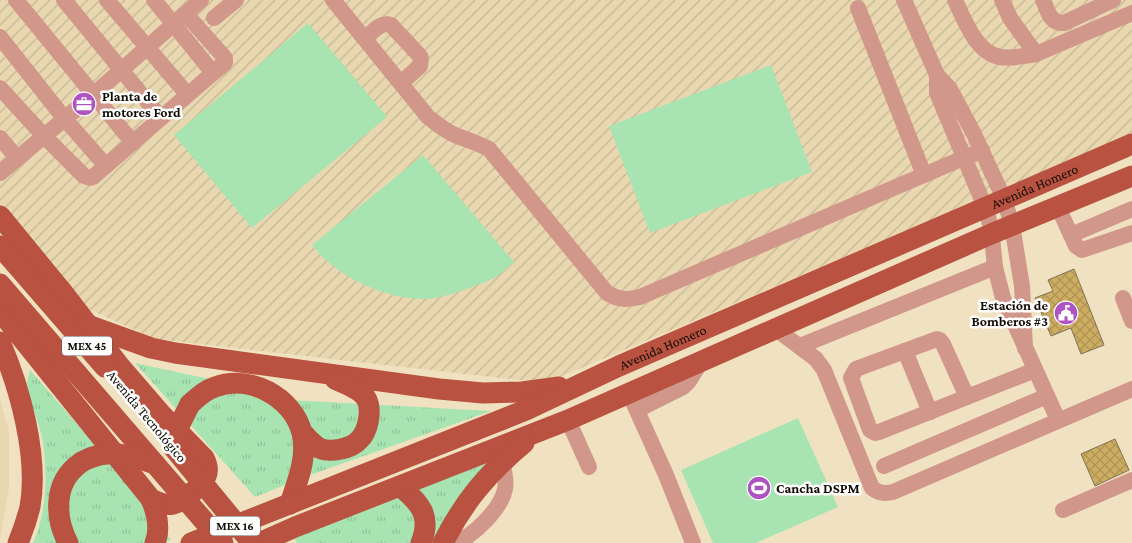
<svg xmlns="http://www.w3.org/2000/svg" width="1132" height="543" viewBox="0 0 1132 543" font-family="'Crimson Pro',serif">
	<style>
		.built { fill: #e8d7af }
		.industrial { fill: url(#industrial-furrows) }
		.grass { fill: #a8e4b2 }
		.park { fill: url(#park-tufts) }
		.building { fill: url(#building-cross-hatch); stroke: #7f7356 }
		.lines { fill: none; stroke-linecap: round; stroke-linejoin: round }
		.minor { stroke: #d2978b; stroke-width: 16 }
		.major { stroke: #b95240; stroke-width: 21 }
		.major-bridge { stroke: #b95240; stroke-width: 21 }
		.labels { text-anchor: middle; stroke-width: 5; stroke-linejoin: round; paint-order: stroke }
		.shield { fill: #fff; stroke: #58554f; stroke-width: 1 }
		.shield-label { font-size: 12px; font-weight: bold; fill: #100c03 }
		.poi-label { font-size: 14px; font-weight: bold; fill: #100c03; stroke: #fff; text-anchor: start }
		.street-label { font-size: 14px; fill: #100c03; stroke: #fff }
	</style>
	<defs>
		<pattern id="industrial-furrows" width="10" height="10" patternUnits="userSpaceOnUse" patternTransform="scale(1.25)"><rect width="10" height="10" fill="#e8d7af"/><path d="M-1 1l2-2M0 10L10 0M9 11l2-2" fill="none" stroke="#c6b795"/></pattern>
		<pattern id="park-tufts" width="24" height="20" patternUnits="userSpaceOnUse" patternTransform="scale(1.25)"><rect width="24" height="20" fill="#a8e4b2"/><path d="M3 7l-1-3M5 7V3M7 7l1-3M15 17l-1-3M17 17v-4M19 17l1-3" fill="none" stroke="#90c297"/></pattern>
		<pattern id="building-cross-hatch" width="8" height="8" patternUnits="userSpaceOnUse" patternTransform="scale(1.25)"><rect width="8" height="8" fill="#cdad62"/><path d="M0 0l8 8M0 8l8-8" fill="none" stroke="#af9453"/></pattern>
	</defs>
	<rect width="100%" height="100%" fill="#f0e2c1"/>
	<path class="built" d="M0 400 9 430V488L0 539Z"/>
	<path class="industrial" d="M0 0H1132V136L546 383 155 339 77 304 0 215Z"/>
	<g class="grass">
		<path d="M308 23 387 117 252 228 174 135Z"/>
		<path d="M771 65 812 172 650 233 609 126Z"/>
		<path d="M423 155 514 262C508 267 502 273 496 277 483 284 441 299 427 299 387 300 336 277 312 245Z"/>
		<path d="M798 418 838 507 756 543H713L681 470Z"/>
	</g>
	<g class="park">
		<path d="M135 363 228 383 290 400 491 411 310 475 255 497Z"/>
		<path d="M30 370 104 455 171 540 164 543H33C47 512 48 470 42 437 39 423 27 395 27 382 28 378 29 374 30 370Z"/>
		<path d="M492 461 434 543H297L294 538Z"/>
	</g>
	<g class="building">
		<path d="M1074 269 1104 345 1081 354 1071 328 1051 336 1035 298 1053 291 1048 280Z"/>
		<path d="M1115 439 1129 470 1095 486 1081 454Z"/>
	</g>
	<g class="lines">
		<g class="minor">
			<path d="M16 0 133 143"/>
			<path d="M64 0 161 118"/>
			<path d="M107 0 187 94"/>
			<path d="M333 0 428 117C437 124 445 131 455 135 467 140 478 143 489 149L607 293C619 300 627 300 640 297L982 150"/>
			<path d="M904 0 937 75 950 89 974 134 1004 199 1012 225 1022 286 1025 348"/>
			<path d="M955 0C964 19 976 53 1000 57 1012 59 1024 56 1036 54L1132 13"/>
			<path d="M1002 0 1010 18 1036 54"/>
			<path d="M1043 0C1048 11 1050 24 1064 23L1113 0"/>
			<path d="M858 8 924 175"/>
			<path d="M186 14 225 58V63L213 73"/>
			<path d="M214 18 236 0"/>
			<path d="M0 37 64 118 106 166"/>
			<path d="M365 39C373 32 380 21 391 25L419 55 421 58 420 66 401 83"/>
			<path d="M937 75V93L985 207 991 227 995 267 1003 298 1058 420"/>
			<path d="M0 88 44 136 84 176 90 178 93 177 213 73 154 0"/>
			<path d="M0 138 17 158"/>
			<path d="M0 173 93 95 201 0"/>
			<path d="M1058 207 1076 246 1082 250 1132 233"/>
			<path d="M1071 235 1132 209"/>
			<path d="M1123 298 1132 321"/>
			<path d="M776 329 816 359 824 370 872 488C879 493 884 494 893 492L1132 389"/>
			<path d="M800 346 995 267"/>
			<path d="M905 351 930 412"/>
			<path d="M629 393 666 475 693 543"/>
			<path d="M967 397 943 344 940 340 937 339 856 369 851 378 870 430 875 433 879 432 1035 370"/>
			<path d="M637 410 683 387 689 381 702 360"/>
			<path d="M568 420 589 467"/>
			<path d="M884 466 1047 396"/>
			<path d="M1063 510 1132 480"/>
			<path d="M456 543C474 535 501 509 505 489 507 480 504 471 502 462"/>
		</g>
		<g class="major">
			<path d="M0 216 64 294 118 364 162 415 204 458C207 464 209 470 206 476 200 487 185 501 173 504 165 506 158 502 151 499L0 311"/>
			<path d="M0 246 105 367"/>
			<path d="M0 284 155 464"/>
			<path d="M90 326 151 348 175 353 439 389 483 393 522 392 559 387"/>
			<path d="M0 342C20 388 39 457 30 507 27 519 23 531 18 543"/>
			<path d="M190 404C198 397 205 390 215 387 250 374 293 397 302 433 308 457 297 482 290 504"/>
			<path d="M302 432C307 438 313 444 319 448 330 453 351 449 359 440 368 432 372 411 367 400 362 389 345 384 335 379"/>
			<path d="M401 487C420 503 432 516 421 543"/>
			<path d="M151 499C157 513 161 528 155 543"/>
			<path d="M68 543C55 518 53 483 79 464 86 458 96 456 104 454"/>
			<path id="s1" d="M191 543 526 410 619 366 1132 144"/>
			<path d="M259 543 295 527 568 420 991 234 1132 176"/>
			<path d="M443 543C464 501 488 473 524 443"/>
		</g>
		<g class="major-bridge">
			<path d="M190 404 178 428 173 447 252 543"/>
			<path d="M104 454H119L135 457 155 464 223 543"/>
		</g>
	</g>
	<defs>
		<g id="office-disc" transform="scale(1.25)"><circle r="9.5" fill="#ae54c0" stroke="#fff"/><path d="M-6-3h4V-5.5h4V-3h4V5H-6ZM-1-4.5V-3h2v-1.5ZM-6 0V1H6V0Z" fill="#fff"/></g>
		<g id="civic-disc" transform="scale(1.25)"><circle r="9.5" fill="#ae54c0" stroke="#fff"/><path d="M-.6-6.5H3V-4.5H.6V-3L4-1V1h2V6H-6V1h2V-1L-.6-3ZM-1.2 2.5V6h2.4V2.5Z" fill="#fff"/></g>
		<g id="stadium-disc" transform="scale(1.25)"><circle r="9.5" fill="#ae54c0" stroke="#fff"/><path d="M0-5a6.5 5 0 1 0 0 10a6.5 5 0 1 0 0-10ZM-3.5-1.8h7v3.6h-7Z" fill="#fff"/></g>
	</defs>
	<g fill-rule="evenodd">
		<use href="#office-disc" x="84" y="104"/>
		<use href="#civic-disc" x="1066" y="313"/>
		<use href="#stadium-disc" x="759" y="488"/>
	</g>
	<g class="labels">
		<g class="shield">
			<rect x="62" y="336.5" width="50" height="19" rx="4"/>
			<rect x="210" y="516.5" width="50" height="19" rx="4"/>
		</g>
		<g class="shield-label">
			<text x="87" y="350">MEX 45</text>
			<text x="235" y="530">MEX 16</text>
		</g>
		<g class="poi-label">
			<text x="102" y="101">Planta de<tspan x="102" dy="16">motores Ford</tspan></text>
			<text x="1048" y="310" text-anchor="end">Estación de<tspan x="1048" dy="16">Bomberos #3</tspan></text>
			<text x="776" y="493">Cancha DSPM</text>
		</g>
		<g class="street-label">
			<text dy="5" stroke="none"><textPath href="#s1" startOffset="916">Avenida Homero</textPath></text>
			<text dy="5" stroke="none"><textPath href="#s1" startOffset="511">Avenida Homero</textPath></text>
			<text transform="translate(147 416) rotate(50)" y="5">Avenida Tecnológico</text>
		</g>
	</g>
</svg>
